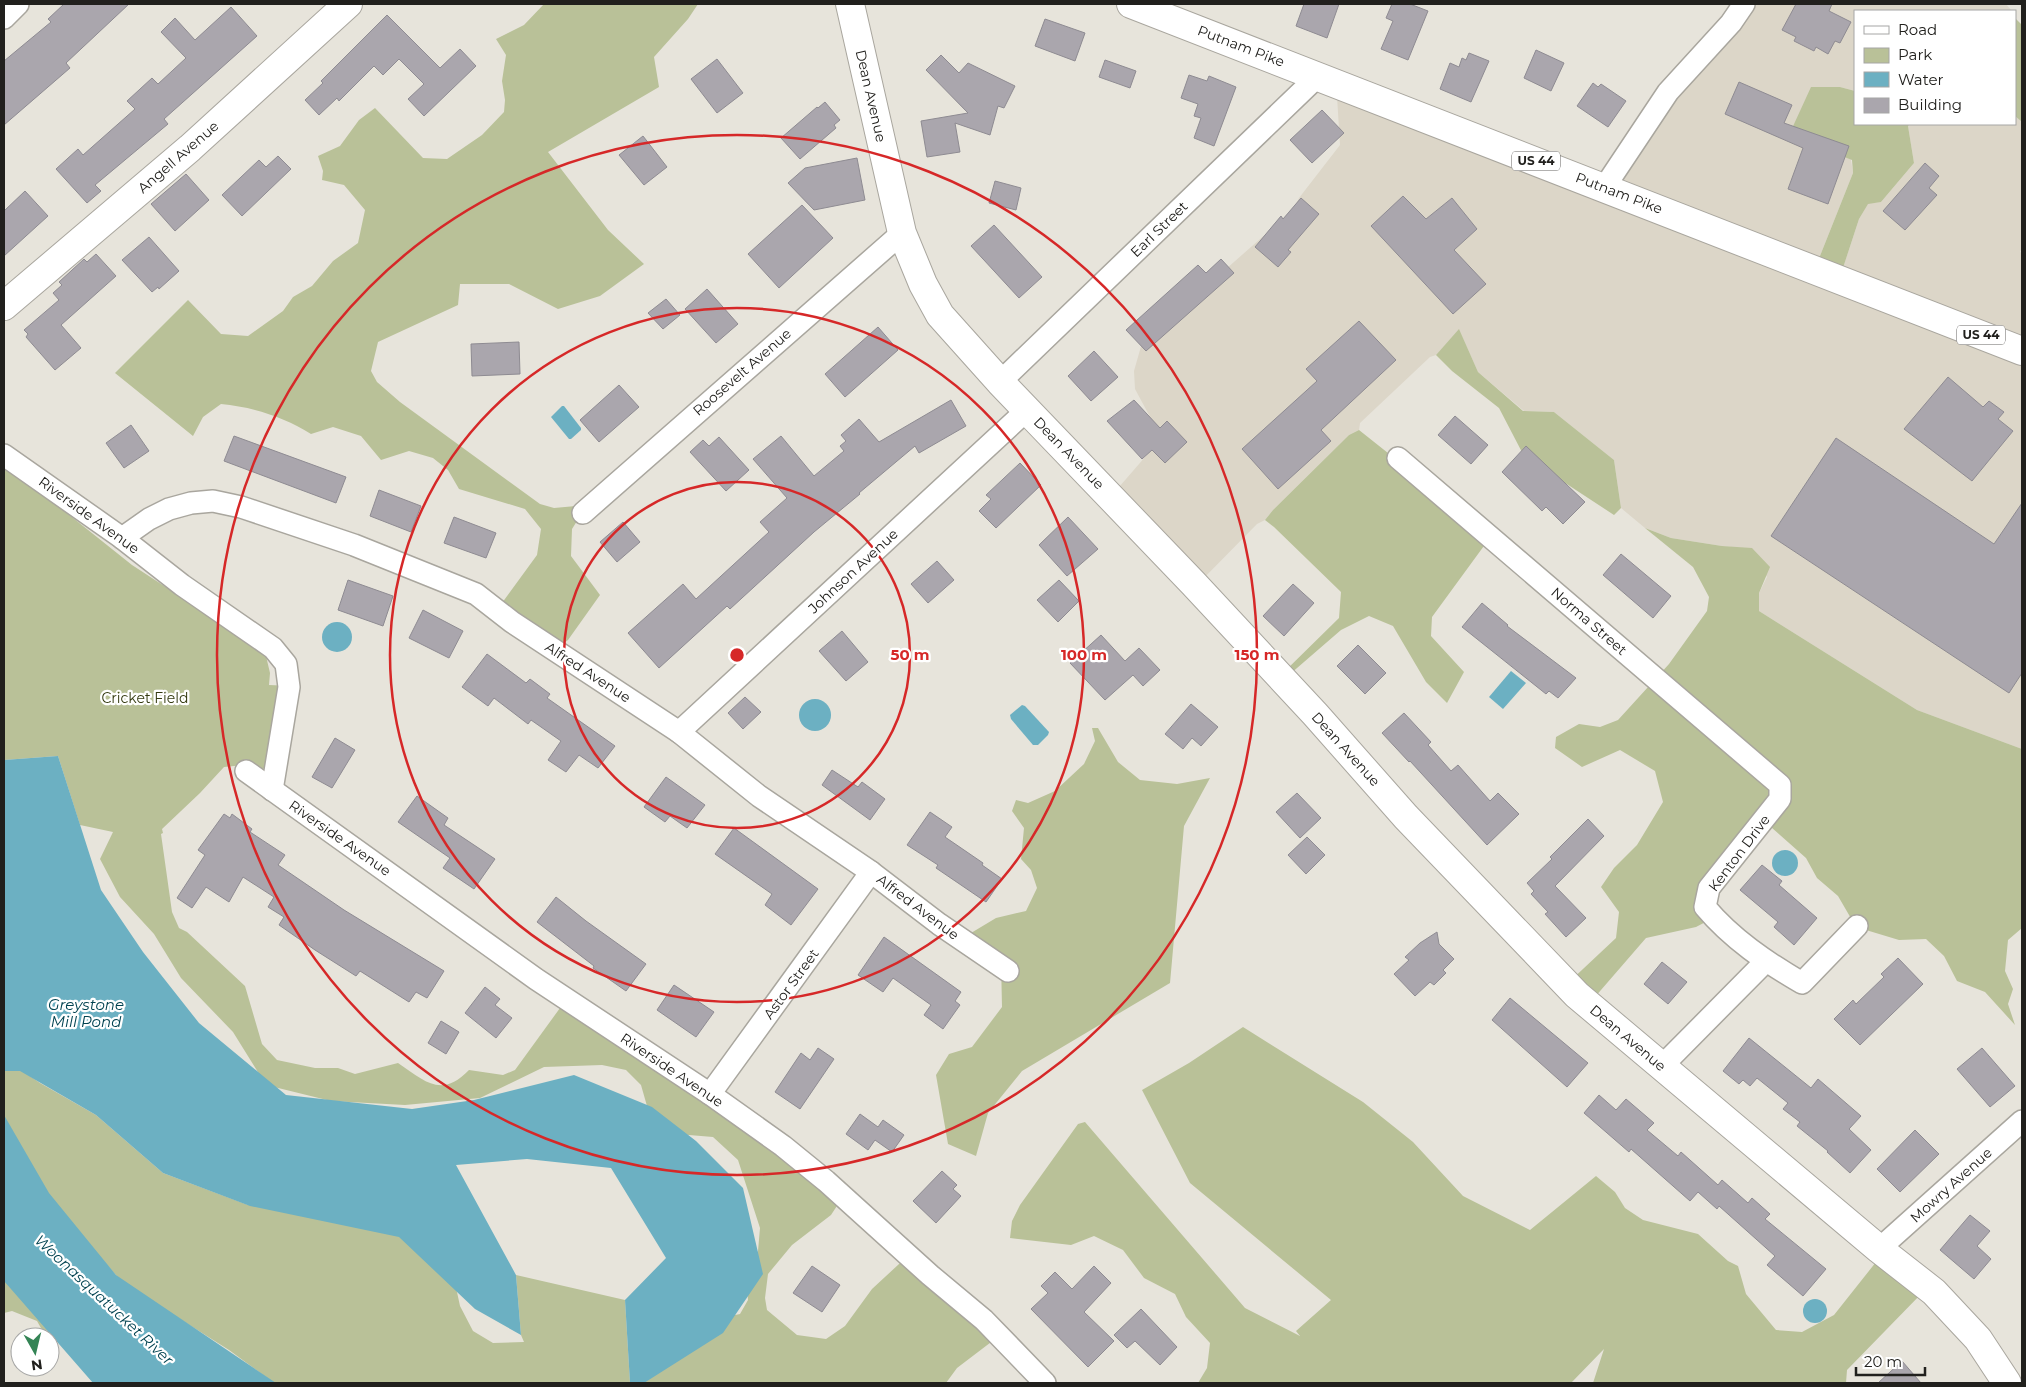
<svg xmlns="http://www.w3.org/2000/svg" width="2026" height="1387" viewBox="0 0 2026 1387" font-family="Montserrat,sans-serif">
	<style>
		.built { fill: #dcd6c8 }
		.green { fill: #b9c198 }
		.water { fill: #6cb0c2 }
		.building { fill: #aaa6ad; stroke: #8e8b92 }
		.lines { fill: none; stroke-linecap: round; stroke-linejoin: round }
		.street-casing { stroke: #a9a69e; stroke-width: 24 }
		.secondary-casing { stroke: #a9a69e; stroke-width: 30 }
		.primary-casing { stroke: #a9a69e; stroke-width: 30 }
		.street { stroke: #fff; stroke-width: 21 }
		.secondary { stroke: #fff; stroke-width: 28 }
		.primary { stroke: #fff; stroke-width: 28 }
		.ring { fill: none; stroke: #d62828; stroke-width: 2.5 }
		.labels { text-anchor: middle; stroke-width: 4.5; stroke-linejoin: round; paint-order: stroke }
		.shield { fill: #fff; stroke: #646361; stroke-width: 1 }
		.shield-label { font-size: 12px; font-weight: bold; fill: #21201d }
		.street-label { font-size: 14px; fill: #21201d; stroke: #fff }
		.park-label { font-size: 14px; fill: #33390f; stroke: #fff }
		.water-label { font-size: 15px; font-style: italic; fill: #014250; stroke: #fff }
		.centre { fill: #d62828; stroke: #fff; stroke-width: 2.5 }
		.ring-label { font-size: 15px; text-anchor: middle; font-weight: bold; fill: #d62828; stroke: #fff; stroke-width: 4.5; stroke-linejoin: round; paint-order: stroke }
	</style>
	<rect width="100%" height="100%" fill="#e7e4db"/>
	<path class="built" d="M1747 4H2006L2011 10 2009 11H1855V91L1840 87 1853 173 1818 261 1842 271 1859 219 1868 203 1881 202 1914 163 1908 126 1910 124H2015V116L2022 122V248L2020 252 2022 253V749L1917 710 1759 611V593L1767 577 1752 549 1722 546 1671 538 1645 528 1621 508 1614 460 1554 412 1524 411 1478 372 1459 330 1436 355 1430 357 1360 423 1359 430 1349 435 1273 510 1265 520 1257 524 1198 584 1113 494 1152 449 1156 428 1135 389 1134 371 1142 343 1293 210 1299 198 1340 145 1336 80 1608 182Z"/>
	<g class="green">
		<path d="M544 4H698L688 19 654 57 659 87 548 152 608 230 644 264 600 296 558 309 509 284H460L458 305 378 342 371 371 377 382 400 402 540 504 554 508 587 505 572 529 571 556 600 595 568 640 560 646 502 603 537 555 541 529 525 509 459 489 448 470 433 458 409 451 381 460 361 436 333 427 311 434C284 417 253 407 221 404L203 417 193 436 115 373 188 300 221 334 248 336 283 311 293 297 312 286 333 261 358 243 365 210 344 185 322 180 323 171 318 156 340 146 359 120 375 108 423 158 447 159 482 135 504 112 505 100 502 81 506 55 496 39 524 25Z"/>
		<path d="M2015 18 2022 25V122L2015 116Z"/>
		<path d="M1811 87H1840L1855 91V124H1910L1908 126 1914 163 1881 202 1868 204 1859 219 1842 271 1818 261 1853 173 1852 160 1789 135Z"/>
		<path d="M1459 329 1478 372 1523 411 1554 412 1614 460 1621 508 1614 515 1524 456 1499 408 1452 371 1436 355Z"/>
		<path d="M1359 430 1490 534 1489 539 1432 617 1431 636 1464 672 1447 703 1426 682 1393 626 1369 616 1341 630 1282 681 1281 675 1339 618 1341 592 1274 527 1265 520 1273 510 1349 435Z"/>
		<path d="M4 468 58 506 132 565 204 612 266 656 270 673 269 685 292 686 266 766 259 773 244 765 224 767 200 793 162 829 163 833 161 834 172 912 179 928 187 932 245 986 262 1044 277 1060 315 1068H338L355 1074 398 1063C425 1081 441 1099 469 1070L503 1075 515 1070 568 997 846 1192 831 1215 792 1245 768 1274 765 1298 767 1310 797 1335 826 1339 845 1326 872 1289 912 1252 1003 1333 957 1368 946 1383H642L696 1323 740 1314 748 1300 746 1269 758 1251 760 1228 738 1160 713 1137 665 1133 649 1113 641 1085 626 1070 602 1065 544 1067 480 1098 405 1105 331 1101 266 1085 233 1032 181 978 154 934 120 897 100 859 113 832 80 825 58 756 4 760Z"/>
		<path d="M1645 528 1671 538 1722 546 1752 548 1770 567 1759 593V611L1917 710 2022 749V928L2008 940 2005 971 2013 989 2008 1004 2015 1025 1985 992 1957 981 1944 956 1926 939 1899 940 1856 927 1838 896 1817 878 1806 858 1763 820 1703 894 1715 917 1696 927 1646 938 1588 1005 1567 984 1616 938 1619 912 1601 887 1614 868 1637 845 1663 802 1655 771 1620 750 1582 767 1555 748 1556 737 1579 724 1600 727 1618 720 1669 664 1707 611 1709 597 1693 567Z"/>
		<path d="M1092 728H1098L1118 762 1140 780 1177 784 1210 778 1184 826 1170 983 1022 1071 988 1113 976 1156 948 1144 936 1075 949 1054 972 1047 1002 1007 1001 961 966 936 996 918 1026 911 1037 888 1031 870 1021 859 1024 828 1012 811 1016 800 1028 803 1055 791 1084 764 1095 741Z"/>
		<path d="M1243 1027 1363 1102 1413 1142 1463 1196 1530 1230 1596 1176 1615 1192 1625 1208 1643 1220 1698 1234 1728 1261 1738 1266 1746 1294 1776 1330 1802 1332 1834 1315 1880 1257 1923 1292 1847 1370 1846 1383H1593L1604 1349 1571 1383H1198L1207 1368 1210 1343 1186 1317 1175 1294 1144 1278 1123 1250 1094 1236 1071 1245 1010 1238 1012 1221 1020 1205 1078 1124 1085 1122 1245 1308 1300 1336 1296 1331 1331 1300 1190 1183 1142 1090 1189 1063Z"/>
		<path d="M4 1061 14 1065 40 1083 96 1115 163 1173 248 1205 351 1199 449 1255 460 1306 473 1331 493 1343 524 1342 521 1335 516 1275 625 1300 630 1383H274L229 1350 123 1283 35 1184 4 1140Z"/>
		<path d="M4 1262 49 1312 53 1349 50 1344V1337H46L37 1321 12 1311 4 1313Z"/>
	</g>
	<g class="water">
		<path d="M562 406H564L581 428V430L571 439H569L551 417Z"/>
		<circle cx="337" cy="637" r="15"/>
		<path d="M1511 671 1526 683 1503 709 1489 697Z"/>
		<circle cx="815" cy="715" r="16"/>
		<path d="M1022 705 1025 706 1049 732 1048 735 1038 745H1033L1011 719 1010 715Z"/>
		<path d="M58 756 101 890 143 952 199 1023 286 1095 412 1109 474 1100 574 1075 652 1107 696 1141 743 1188 763 1274 723 1333 644 1383H630L625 1300 666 1258 611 1168 527 1159 456 1165 516 1275 521 1335 475 1309 399 1237 250 1206 163 1173 96 1115 20 1071H4V760Z"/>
		<circle cx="1785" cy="863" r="13"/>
		<path d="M4 1115 49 1193 116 1275 276 1383H93L4 1281Z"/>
		<circle cx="1815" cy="1311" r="12"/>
	</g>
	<g class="building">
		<path d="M64 4H129L66 63 70 68 4 125V61L51 22 48 19Z"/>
		<path d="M1304 4H1339L1327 38 1296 26Z"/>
		<path d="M1392 4H1410L1428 11 1408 60 1381 49 1393 21 1386 18Z"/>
		<path d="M1796 4H1832L1829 11 1851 22 1840 43 1835 41 1828 54 1816 47 1814 51 1794 41 1796 37 1782 30Z"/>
		<path d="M231 7 257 36 164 119 168 124 95 185 101 191 87 203 56 169 78 149 83 155 135 109 127 101 152 78 158 84 186 58 161 32 175 18 195 40Z"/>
		<path d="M387 15 440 68 460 49 476 66 424 116 408 99 424 84 399 59 383 75 374 66 339 101 337 98 319 115 305 100 323 83 321 81Z"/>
		<path d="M1045 19 1085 33 1075 61 1035 46Z"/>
		<path d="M1536 50 1564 63 1551 91 1524 78Z"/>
		<path d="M1469 53 1489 61 1471 102 1440 89 1450 63 1459 67 1462 58 1466 60Z"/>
		<path d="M941 55 959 73 968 63 1015 86 1004 108 998 106 990 135 955 123 960 152 927 157 921 121 968 113 926 70Z"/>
		<path d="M717 59 743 93 717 113 691 79Z"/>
		<path d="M1105 60 1136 71 1130 88 1099 77Z"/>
		<path d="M1189 75 1207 81 1209 76 1236 87 1214 146 1194 138 1201 118 1194 116 1198 104 1181 98Z"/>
		<path d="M1739 82 1792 105 1784 123 1849 146 1828 204 1788 189 1803 148 1725 114Z"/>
		<path d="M1593 83 1598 87 1601 84 1626 101 1608 127 1577 106Z"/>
		<path d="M825 102 840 120 834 125 836 128 800 159 781 138 817 107 818 108Z"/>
		<path d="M1322 110 1344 133 1312 163 1290 140Z"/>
		<path d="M643 136 667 167 644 185 619 155Z"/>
		<path d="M278 156 291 169 242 216 222 195 259 160 266 167Z"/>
		<path d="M857 158 865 200 814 210 788 183 805 168Z"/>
		<path d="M1925 163 1939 176 1929 188 1937 195 1905 230 1883 211Z"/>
		<path d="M186 174 209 200 175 231 151 204Z"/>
		<path d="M995 181 1021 188 1016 210 989 203Z"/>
		<path d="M25 191 48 216 4 256V211Z"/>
		<path d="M1403 196 1426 219 1452 198 1477 229 1454 250 1486 284 1453 314 1371 226Z"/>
		<path d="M1301 198 1319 214 1288 250 1291 252 1278 267 1255 247 1281 216 1283 219Z"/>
		<path d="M802 205 833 238 779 288 748 254Z"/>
		<path d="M994 225 1042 277 1019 298 971 246Z"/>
		<path d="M149 237 179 271 159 289 158 287 152 292 122 260Z"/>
		<path d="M96 254 116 276 61 325 81 348 55 370 26 337 28 334 24 330 59 300 53 293 62 285 59 282 84 259 87 262Z"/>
		<path d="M1221 259 1234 273 1146 351 1126 330 1198 265 1206 273Z"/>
		<path d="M707 289 738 324 716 343 685 309Z"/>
		<path d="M666 299 680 315 663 329 648 313Z"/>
		<path d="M1359 321 1396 360 1321 430 1331 441 1278 489 1242 449 1317 381 1306 369Z"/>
		<path d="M878 327 898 350 845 397 825 374Z"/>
		<path d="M519 342 520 374 472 376 471 344Z"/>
		<path d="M1094 351 1118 377 1091 401 1068 376Z"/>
		<path d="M1948 377 1983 407 1989 401 2004 412 1998 419 2013 431 1972 481 1904 429Z"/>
		<path d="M619 385 639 407 599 442 580 420Z"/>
		<path d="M951 400 966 426 919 453 915 446 859 493 860 494 814 532 730 609 727 606 659 668 628 633 683 584 696 599 769 532 760 522 787 498 753 459 781 436 814 476 844 451 840 446 846 441 841 435 859 419 879 442Z"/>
		<path d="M1134 400 1160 428 1167 421 1187 442 1165 463 1152 450 1142 459 1107 421Z"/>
		<path d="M1455 416 1488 445 1471 464 1438 435Z"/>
		<path d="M131 425 149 451 124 468 106 443Z"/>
		<path d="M234 436 346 477 336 503 224 461Z"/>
		<path d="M719 437 749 470 726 491 690 452 703 440 709 446Z"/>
		<path d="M1836 438 1994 544 2022 503V673L2009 693 1771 536Z"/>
		<path d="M1526 446 1585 502 1563 524 1546 507 1542 511 1502 472Z"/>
		<path d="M1020 463 1041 485 996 528 979 511 991 499 986 495Z"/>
		<path d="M379 490 421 506 411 532 370 516Z"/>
		<path d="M454 517 496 533 486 558 444 543Z"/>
		<path d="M1068 517 1098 549 1067 576 1039 545Z"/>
		<path d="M623 522 640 542 617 562 600 542Z"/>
		<path d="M1621 554 1671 596 1653 618 1603 575Z"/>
		<path d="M937 561 954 580 928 603 911 584Z"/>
		<path d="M348 580 393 596 383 626 338 610Z"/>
		<path d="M1059 580 1079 601 1058 622 1037 600Z"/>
		<path d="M1293 584 1314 603 1284 636 1263 616Z"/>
		<path d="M1482 603 1508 625 1507 626 1576 678 1558 698 1549 691 1546 694 1462 627Z"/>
		<path d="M423 610 463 631 449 658 409 638Z"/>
		<path d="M842 631 868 662 846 681 819 651Z"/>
		<path d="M1101 635 1125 661 1139 648 1160 670 1143 686 1133 675 1105 700 1070 663Z"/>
		<path d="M1358 645 1386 673 1365 694 1337 666Z"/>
		<path d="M487 654 526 683 530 679 550 694 547 698 615 746 598 768 579 755 566 772 548 760 561 741 531 720 528 724 494 698 488 706 462 687Z"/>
		<path d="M745 697 761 712 743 729 728 713Z"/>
		<path d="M1191 704 1218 727 1201 746 1192 738 1183 749 1165 734Z"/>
		<path d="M1404 713 1431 742 1428 745 1451 771 1458 765 1490 801 1498 793 1519 814 1487 845 1410 761 1409 762 1382 733Z"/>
		<path d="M335 738 355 750 332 788 312 777Z"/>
		<path d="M832 770 858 787 862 782 885 799 870 820 822 785Z"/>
		<path d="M666 777 705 805 687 828 670 816 665 822 644 807Z"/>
		<path d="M1297 793 1321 818 1300 838 1276 812Z"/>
		<path d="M417 796 448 818 444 825 495 859 474 889 443 868 450 858 398 822Z"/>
		<path d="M930 812 952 827 945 837 983 863 982 865 1002 879 986 902 936 868 938 865 907 845Z"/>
		<path d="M224 814 230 818 232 814 252 829 250 832 285 855 278 865 344 910 444 971 427 998 416 992 409 1002 360 971 356 976 315 950 279 925 284 917 268 907 274 897 243 877 229 902 206 887 192 908 177 898 205 855 198 850Z"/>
		<path d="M1588 819 1604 836 1555 886 1586 918 1566 937 1545 914 1548 912 1531 894 1534 891 1527 883 1552 859 1550 857Z"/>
		<path d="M734 828 818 889 791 925 765 905 772 894 715 854Z"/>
		<path d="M1307 837 1325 855 1306 874 1288 855Z"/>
		<path d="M1762 865 1782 881 1779 885 1817 918 1794 945 1774 927 1778 922 1740 890Z"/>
		<path d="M556 897 586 921 646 964 626 991 593 968 594 966 537 922Z"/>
		<path d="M1437 932 1439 944 1454 959 1443 970 1446 973 1434 985 1430 982 1415 996 1394 974 1409 960 1405 957 1420 943Z"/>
		<path d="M884 937 961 992 955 1001 960 1005 943 1029 924 1015 931 1005 893 978 883 992 858 975Z"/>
		<path d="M1898 958 1923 984 1860 1045 1834 1019 1853 1000 1856 1004 1884 977 1881 974Z"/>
		<path d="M1662 962 1687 982 1668 1004 1644 984Z"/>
		<path d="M674 985 714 1012 696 1037 657 1010Z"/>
		<path d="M485 987 500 999 495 1005 512 1018 496 1038 465 1013Z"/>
		<path d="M1510 998 1588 1063 1567 1087 1492 1020Z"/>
		<path d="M441 1021 459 1032 446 1054 428 1043Z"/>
		<path d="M1749 1038 1811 1088 1818 1079 1861 1116 1849 1129 1871 1150 1850 1173 1827 1152 1828 1151 1797 1126 1800 1122 1783 1109 1788 1103 1757 1078 1750 1086 1743 1080 1739 1084 1723 1071Z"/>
		<path d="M818 1048 834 1059 800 1109 775 1092 801 1053 810 1060Z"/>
		<path d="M1982 1048 2015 1086 1990 1107 1957 1069Z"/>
		<path d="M1599 1095 1616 1110 1626 1099 1654 1123 1647 1130 1678 1156 1681 1152 1718 1185 1722 1180 1748 1203 1752 1198 1770 1214 1765 1219 1826 1269 1803 1296 1767 1265 1775 1256 1719 1206 1717 1209 1698 1192 1690 1201 1631 1149 1629 1152 1584 1113Z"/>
		<path d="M860 1114 878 1127 883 1120 904 1135 892 1152 875 1140 868 1150 846 1134Z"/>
		<path d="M1915 1130 1939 1154 1900 1192 1877 1169Z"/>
		<path d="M942 1171 957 1185 953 1189 961 1196 936 1223 913 1201Z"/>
		<path d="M1970 1215 1990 1231 1977 1246 1991 1259 1974 1279 1940 1250Z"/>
		<path d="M812 1266 840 1285 822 1312 793 1293Z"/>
		<path d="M1094 1266 1111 1283 1084 1312 1114 1341 1088 1367 1031 1309 1048 1293 1041 1286 1055 1272 1072 1289Z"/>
		<path d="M1141 1309 1177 1347 1160 1365 1135 1341 1127 1348 1114 1335Z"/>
		<path d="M1902 1361 1921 1383H1878Z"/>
	</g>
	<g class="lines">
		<g class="street-casing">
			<g id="street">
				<path d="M4 18 18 4"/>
				<path d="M1604 188 1668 92 1731 23 1744 4"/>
				<path d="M1000 382 1318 76"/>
				<path d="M4 455 122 538 182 585 273 648 286 664 289 687 272 790"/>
				<path d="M1398 458 1780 785V799L1709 888 1705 907C1732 939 1766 962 1802 983L1857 926"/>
				<path d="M583 513 902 233"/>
				<path d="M122 538 149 519 169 509 191 503 213 501 241 507 354 545 476 594 512 622 679 732 759 796 871 872 939 924 1008 971"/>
				<path d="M679 732 1027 410"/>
				<path d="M246 771 536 979 710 1094 783 1146 826 1181 930 1275 984 1320 1045 1383"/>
				<path d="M1662 1066 1765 962"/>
				<path d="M710 1094 871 872"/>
				<path d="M1879 1249 2022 1121"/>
			</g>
		</g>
		<g class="secondary-casing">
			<g id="secondary">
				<path d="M850 4 902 233 923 284 940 315 1000 382 1193 583 1315 714 1406 817 1577 995 1879 1249 1934 1292 1978 1339 2007 1383"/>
				<path d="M4 306 190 148 348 4"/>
			</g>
		</g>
		<g class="primary-casing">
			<path id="primary" d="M1131 4 2022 351"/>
		</g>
		<use href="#street" class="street"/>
		<use href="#secondary" class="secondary"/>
		<use href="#primary" class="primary"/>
	</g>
	<g class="ring">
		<circle cx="737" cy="655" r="173"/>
		<circle cx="737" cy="655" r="347"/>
		<circle cx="737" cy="655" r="520"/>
	</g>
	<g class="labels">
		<g class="shield">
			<rect x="1512" y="151.5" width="48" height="19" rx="4"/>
			<rect x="1957" y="325.5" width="48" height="19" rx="4"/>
		</g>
		<g class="shield-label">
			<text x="1536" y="165">US 44</text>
			<text x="1981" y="339">US 44</text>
		</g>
		<g class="street-label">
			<text transform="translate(1241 46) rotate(21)" y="5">Putnam Pike</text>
			<text transform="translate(871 96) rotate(77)" y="5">Dean Avenue</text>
			<text transform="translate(178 157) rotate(-41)" y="5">Angell Avenue</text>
			<text transform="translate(1619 193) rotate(21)" y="5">Putnam Pike</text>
			<text transform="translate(1159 229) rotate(-44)" y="5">Earl Street</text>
			<text transform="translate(742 372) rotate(-41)" y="5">Roosevelt Avenue</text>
			<text transform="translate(1069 453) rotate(46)" y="5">Dean Avenue</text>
			<text transform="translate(89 515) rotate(36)" y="5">Riverside Avenue</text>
			<text transform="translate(853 571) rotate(-43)" y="5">Johnson Avenue</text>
			<text transform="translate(1589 621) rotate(41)" y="5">Norma Street</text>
			<text transform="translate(588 672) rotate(33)" y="5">Alfred Avenue</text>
			<text transform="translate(1346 749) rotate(48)" y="5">Dean Avenue</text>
			<text transform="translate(340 838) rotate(35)" y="5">Riverside Avenue</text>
			<text transform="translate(1739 853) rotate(-53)" y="5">Kenton Drive</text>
			<text transform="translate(918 907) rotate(37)" y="5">Alfred Avenue</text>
			<text transform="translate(791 984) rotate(-54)" y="5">Astor Street</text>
			<text transform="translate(1628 1038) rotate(40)" y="5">Dean Avenue</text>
			<text transform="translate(672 1070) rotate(34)" y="5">Riverside Avenue</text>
			<text transform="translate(1951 1185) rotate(-42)" y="5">Mowry Avenue</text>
		</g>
		<g class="park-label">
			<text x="145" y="703">Cricket Field</text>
		</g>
		<g class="water-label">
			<text x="86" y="1010">Greystone<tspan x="86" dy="17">Mill Pond</tspan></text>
			<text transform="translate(104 1300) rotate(43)" y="5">Woonasquatucket River</text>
		</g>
	</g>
	<circle cx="737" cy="655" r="8" class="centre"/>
	<g class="ring-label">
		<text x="910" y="660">50 m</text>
		<text x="1084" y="660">100 m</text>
		<text x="1257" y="660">150 m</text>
	</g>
	<rect width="2026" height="1387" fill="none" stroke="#21201d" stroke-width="10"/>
	<rect x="1854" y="10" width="162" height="115" fill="#ffffff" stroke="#a6a6a5"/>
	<rect x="1864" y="26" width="25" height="8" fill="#ffffff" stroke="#a6a6a5"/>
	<text x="1898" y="35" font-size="15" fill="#21201d">Road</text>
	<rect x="1864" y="48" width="25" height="15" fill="#b9c198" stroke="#a6a6a5"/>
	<text x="1898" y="60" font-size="15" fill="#21201d">Park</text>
	<rect x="1864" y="72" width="25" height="15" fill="#6cb0c2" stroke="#a6a6a5"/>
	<text x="1898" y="85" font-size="15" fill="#21201d">Water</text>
	<rect x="1864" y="98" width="25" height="15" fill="#aaa6ad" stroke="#a6a6a5"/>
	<text x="1898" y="110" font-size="15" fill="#21201d">Building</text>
	<g transform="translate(35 1352) rotate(172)"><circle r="24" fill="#ffffff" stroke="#a6a6a5"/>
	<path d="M0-4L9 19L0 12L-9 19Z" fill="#348455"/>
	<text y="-8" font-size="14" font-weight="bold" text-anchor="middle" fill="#21201d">N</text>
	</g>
	<path d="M1856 1367v8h69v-8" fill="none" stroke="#21201d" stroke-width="2.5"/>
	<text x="1864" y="1367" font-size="15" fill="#21201d" stroke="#ffffff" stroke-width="4" paint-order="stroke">20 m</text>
</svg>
